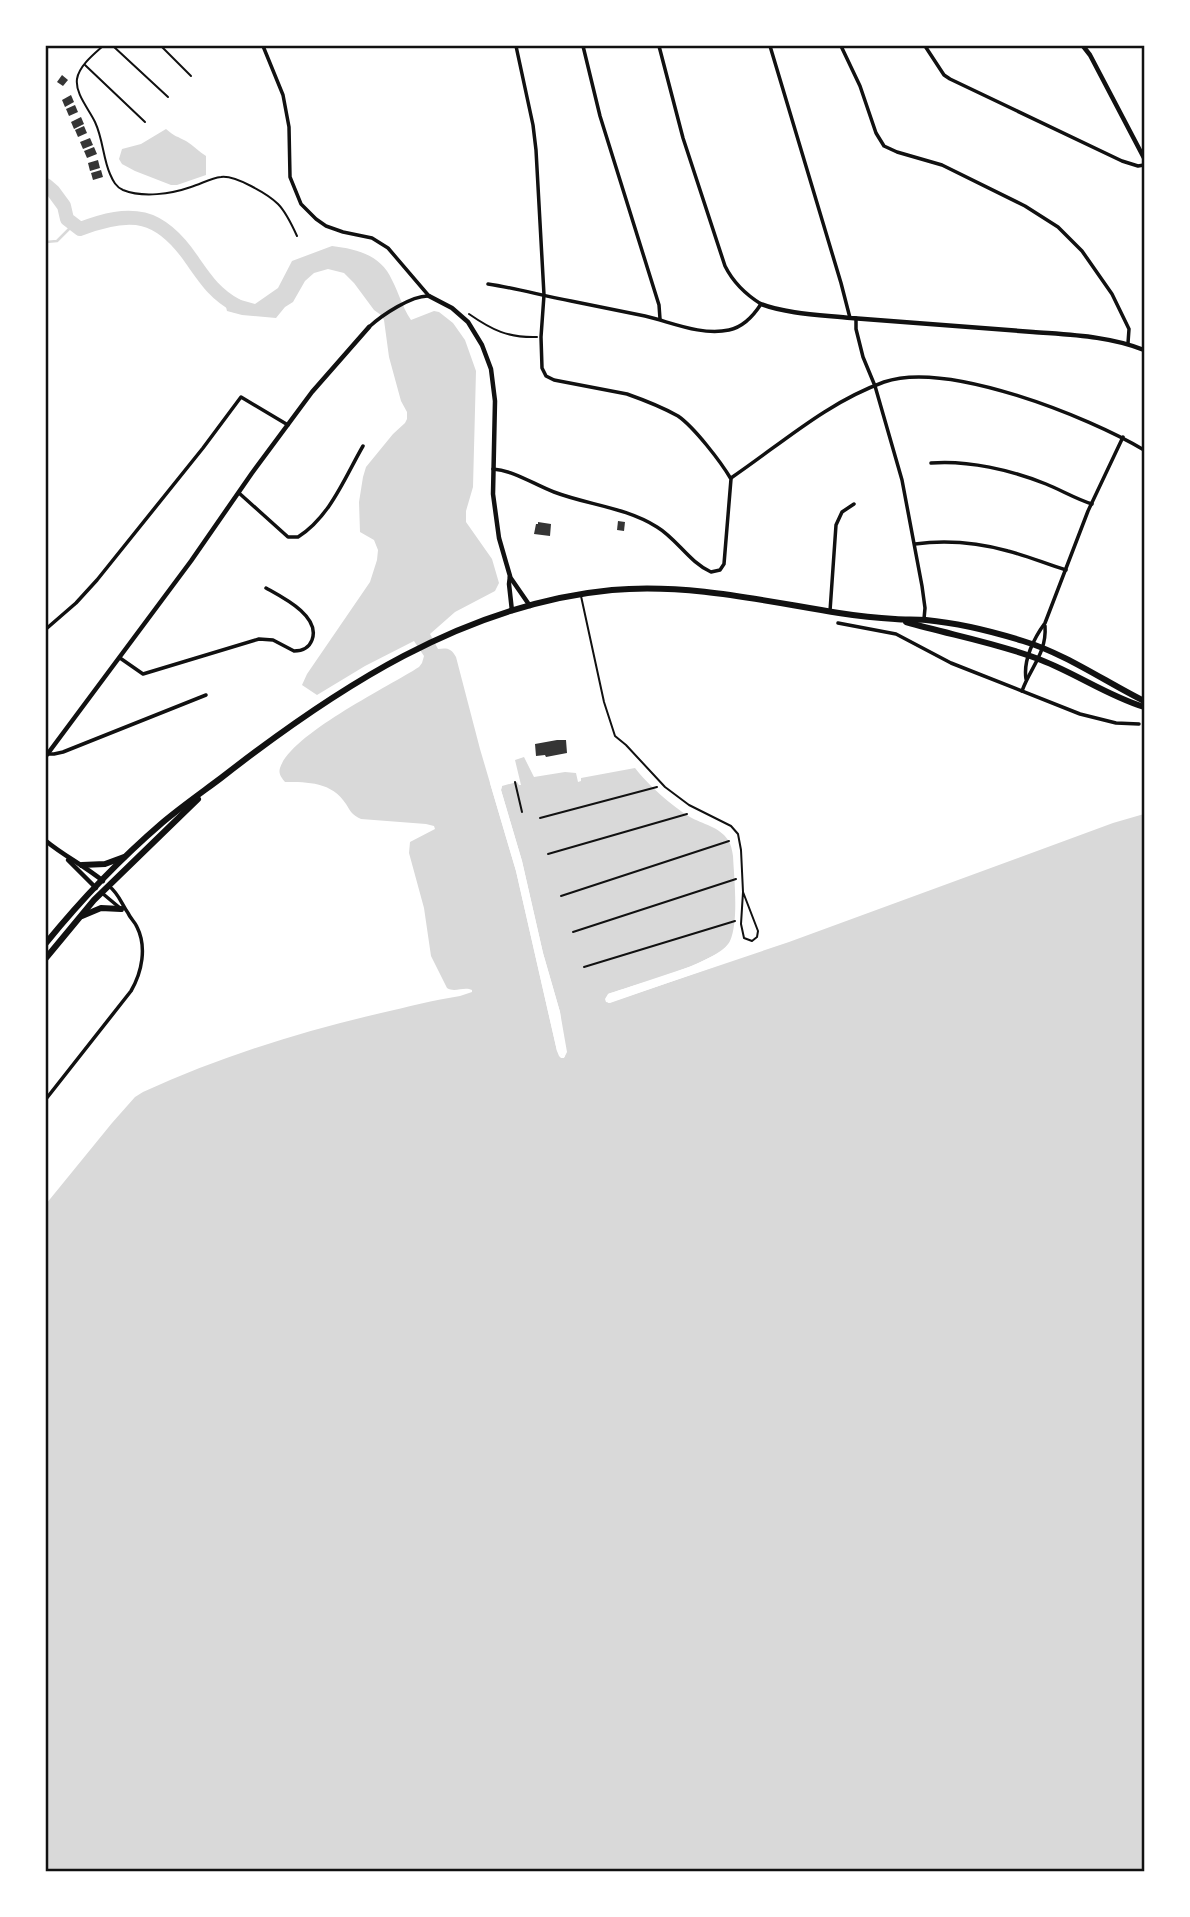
<svg xmlns="http://www.w3.org/2000/svg" width="1190" height="1917" viewBox="0 0 1190 1917" font-family="Cabin,sans-serif">
	<style>
		.water { fill: #d9d9d9 }
		.pier { fill: #fff }
		.lines { fill: none; stroke-linecap: round; stroke-linejoin: round }
		.stream { stroke: #d9d9d9; stroke-width: 2.5 }
		.river { stroke: #d9d9d9; stroke-width: 14 }
		.building { fill: #353535 }
		.path { stroke: #111; stroke-width: 2 }
		.service { stroke: #111; stroke-width: 2 }
		.minor { stroke: #111; stroke-width: 3.5 }
		.tertiary { stroke: #111; stroke-width: 4.5 }
		.trunk { stroke: #111; stroke-width: 6 }
		.neatline { fill: none; stroke: #111; stroke-width: 2.5 }
	</style>
	<rect width="100%" height="100%" fill="#fff"/>
	<g class="water">
		<path d="M166 129C175 137 177 136 186 141 193 145 199 152 206 156V175L177 185H171L135 171 122 164 119 159 122 149 141 144Z"/>
		<path d="M332 246C357 249 381 255 392 280 399 293 402 307 411 320L434 311 439 312 453 323 465 340 476 371 473 487 466 511V522L492 559 499 583 495 591 455 612 430 634 438 649C447 648 451 648 456 657L480 749 516 871 557 1051 565 1057 560 1012 543 953 522 861 501 790 502 786 517 782 519 785H521L515 760 524 757 534 777 565 772 576 773 578 782 581 781V778L635 768C647 784 672 806 690 817 702 824 720 827 728 840 731 844 732 850 733 856 734 878 739 921 730 941 720 963 633 985 608 994V1003L789 942 1113 823 1144 814V1871H46V1204L112 1123 135 1097 143 1092C219 1057 299 1032 381 1013 407 1007 434 1000 460 996L472 992V990C464 986 455 993 447 988L431 956 424 908 409 853 410 842 435 829 434 826 426 824 361 819C352 815 351 812 346 804 332 782 308 782 285 782 282 778 278 774 280 768 291 734 388 687 419 667L422 663 424 656 414 641 365 666 317 695 302 685 307 674 370 582 377 560 378 550 374 540 360 532 359 502 363 477 366 467 393 434 405 423 407 419V412L401 401 389 357 384 320 381 315 374 310 354 283 344 273 328 269 314 273 305 281 293 302 285 307 276 318 242 315 227 311 223 295 255 304 278 288 292 261Z"/>
	</g>
	<g class="pier">
		<path d="M490 783 494 784 519 871 562 1055 564 1052 557 1013 539 953 518 862 498 791 499 786H502L501 790 522 861 543 953 560 1012 567 1052 564 1058H561L559 1056 557 1051 516 871Z"/>
		<path d="M729 944 731 947 723 955 694 969 608 999 737 955 739 958 610 1003 606 1002 605 999 608 994 692 966 721 952Z"/>
	</g>
	<g class="lines">
		<path class="stream" d="M46 242 57 241 74 224"/>
		<path class="river" d="M46 185 53 191 64 206 67 219 80 229C132 209 160 213 192 260 206 280 215 294 237 306"/>
	</g>
	<g class="building">
		<path d="M62 75 68 80 63 86 57 82Z"/>
		<path d="M71 95 74 102 65 107 62 100Z"/>
		<path d="M75 105 78 112 69 116 66 109Z"/>
		<path d="M81 117 84 124 74 129 71 122Z"/>
		<path d="M84 126 87 133 78 137 75 130Z"/>
		<path d="M90 138 93 145 83 149 80 142Z"/>
		<path d="M94 147 97 154 87 158 84 151Z"/>
		<path d="M98 160 100 168 90 171 88 163Z"/>
		<path d="M101 170 103 177 93 180 91 173Z"/>
		<path d="M618 521 625 522 624 531 617 530Z"/>
		<path d="M538 522 551 524 550 536 534 534 536 524H538Z"/>
		<path d="M557 740H566L567 753 546 757 545 755 536 756 535 744Z"/>
	</g>
	<g class="lines">
		<g class="path">
			<path d="M469 314C492 330 508 338 537 337"/>
			<path d="M515 782 522 812"/>
			<path d="M540 818 657 787"/>
			<path d="M548 854 687 814"/>
			<path d="M561 896 729 841"/>
			<path d="M573 932 736 879"/>
			<path d="M584 967 735 921"/>
		</g>
		<g class="service">
			<path d="M103 46C94 54 79 66 77 79 75 94 89 109 95 122 103 139 103 158 110 174 113 181 116 187 123 190 143 198 171 194 191 187 201 184 211 178 221 177 235 175 268 194 278 204 286 212 292 225 297 236"/>
			<path d="M113 46 168 97"/>
			<path d="M161 46 191 76"/>
			<path d="M85 65 145 122"/>
			<path d="M581 596 604 702 615 736 626 745 665 787 689 805 731 826 738 834 741 850 743 892 741 924 744 938 752 941 757 937 758 931 743 892"/>
		</g>
		<g class="minor">
			<path d="M263 46 283 95 289 127 290 177 301 204 316 219 326 226 343 232 372 238 388 248 429 296"/>
			<path d="M583 46 600 116 659 305 660 319"/>
			<path d="M770 46 841 283 850 318"/>
			<path d="M841 46 860 86 876 133 884 146 897 152 942 165 1025 206 1058 227 1082 251 1112 294 1129 329 1128 343"/>
			<path d="M925 46 944 75 950 79 1122 161 1138 166 1144 165"/>
			<path d="M488 284C516 288 543 296 571 301 596 306 621 311 645 316 671 322 701 336 729 330 743 327 754 315 761 304 745 294 733 282 725 266L683 138 659 46"/>
			<path d="M856 318V329L863 357 875 386 902 480 922 586 925 608 924 619"/>
			<path d="M369 327C382 315 412 295 429 296"/>
			<path d="M931 463C968 460 1011 470 1046 484 1061 490 1076 499 1092 504"/>
			<path d="M493 469C515 471 533 484 554 492 588 505 625 507 657 527 677 539 689 562 711 572L720 570 724 564 731 479C721 462 694 427 678 416 662 407 644 400 627 394L554 380 546 376 542 368 541 337 544 295 536 150 533 125 516 46"/>
			<path d="M731 478C781 444 826 403 884 382 947 360 1089 417 1144 450"/>
			<path d="M239 493 288 537H298C330 517 345 477 363 446"/>
			<path d="M915 544C945 540 979 543 1008 551 1028 556 1046 564 1066 570"/>
			<path d="M830 611 836 525 842 512 854 504"/>
			<path d="M838 623 896 634 951 663 1080 714 1116 723 1139 724"/>
			<path d="M46 629 76 603 97 580 203 448 241 397 288 425"/>
			<path d="M120 658 143 674 259 639 273 640 294 651C302 651 309 648 312 640 321 616 282 597 266 588"/>
			<path d="M1026 679C1023 660 1034 638 1045 623L1088 511 1123 437"/>
			<path d="M1022 691C1030 668 1047 653 1045 626"/>
			<path d="M47 754H54L63 752 206 695"/>
			<path d="M102 893 120 908"/>
			<path d="M46 1099 131 991C142 972 147 947 137 927 135 922 130 918 128 913 121 903 119 894 109 886"/>
		</g>
		<g class="tertiary">
			<path d="M1083 46 1090 55 1144 158"/>
			<path d="M429 296 452 308 468 322 482 345 491 369 495 401 493 494 499 538 510 576 509 584 512 611"/>
			<path d="M761 304C786 314 824 315 851 318 912 323 973 327 1033 332 1071 335 1109 336 1144 350"/>
			<path d="M510 577 530 606"/>
			<path d="M46 756 191 561 252 473 312 392 369 327"/>
			<path d="M46 841C64 856 85 866 103 881"/>
			<path d="M68 860 96 888"/>
		</g>
		<g class="trunk">
			<path d="M906 622C951 635 998 643 1041 660 1077 674 1108 696 1144 707"/>
			<path d="M82 865 105 864 124 857"/>
			<path d="M82 916 101 908 121 909"/>
			<path d="M46 943C81 900 119 860 162 823 181 807 201 793 221 778 335 689 464 604 612 590 688 583 764 601 839 613 858 616 876 618 895 619 905 620 915 619 926 620 958 623 991 631 1023 641 1066 654 1104 681 1144 701"/>
			<path d="M46 958 94 900 198 799"/>
		</g>
	</g>
	<rect width="1190" height="1917" fill="none" stroke="#ffffff" stroke-width="94"/>
	<rect x="47" y="47" width="1096" height="1823" class="neatline"/>
</svg>
